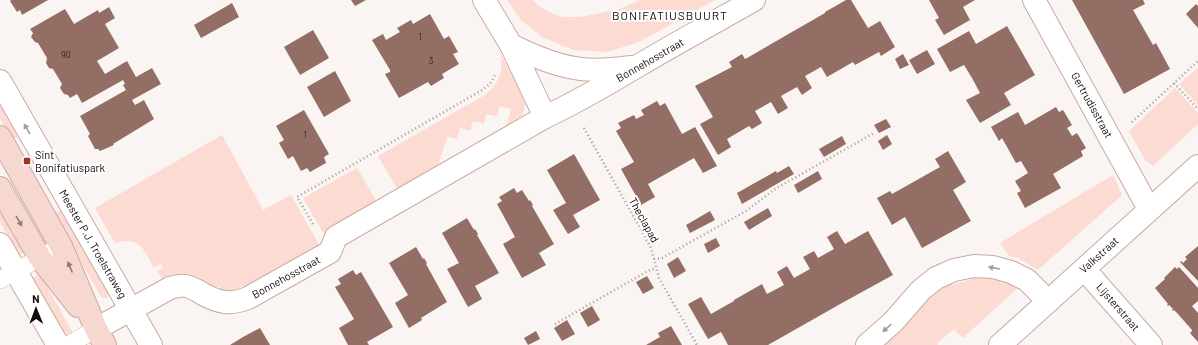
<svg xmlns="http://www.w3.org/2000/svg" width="1198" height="345" viewBox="0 0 1198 345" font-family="Barlow,sans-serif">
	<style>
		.green { fill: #fcdbd2 }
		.building { fill: #936e64 }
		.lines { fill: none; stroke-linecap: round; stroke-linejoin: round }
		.service-casing { stroke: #c9aba3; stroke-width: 18 }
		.minor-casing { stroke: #c9aba3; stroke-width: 24 }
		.secondary-casing { stroke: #c9aba3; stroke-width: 24 }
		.path { stroke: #a19a98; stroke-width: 2.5; stroke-dasharray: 1 3; stroke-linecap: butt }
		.service { stroke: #fff; stroke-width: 17 }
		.minor { stroke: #fff; stroke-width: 22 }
		.secondary { stroke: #f7d8d0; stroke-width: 22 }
		.oneway { fill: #a19d9c }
		.oneway2 { fill: #907b76 }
		.poi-dot { fill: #9e3619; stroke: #fff; stroke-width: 1.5 }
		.labels { text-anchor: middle; stroke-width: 4; stroke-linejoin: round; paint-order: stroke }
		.number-label { font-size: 9px; fill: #33221e }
		.street-label { font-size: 11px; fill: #130907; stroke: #fff }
		.poi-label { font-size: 11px; fill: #130907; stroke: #fff; text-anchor: start }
		.neighbourhood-label { font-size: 12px; letter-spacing: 1px; fill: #130907; stroke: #fff }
	</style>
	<rect width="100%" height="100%" fill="#faf4f2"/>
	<g class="green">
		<path d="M507 0H533L539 6 551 13 562 17H580L620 9 640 0H715L639 42 607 52 573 50 542 37 521 20Z"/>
		<path d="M500 53 523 95 525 105 523 114 517 122 506 128 511 109 500 106 497 116 486 114 484 124 473 121 470 131 460 128 457 139 447 137 438 167 398 190 378 156 485 95C499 83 504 71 500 53Z"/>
		<path d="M1198 68V105L1179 84Z"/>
		<path d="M1175 88 1198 113V124L1153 166 1145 160 1129 131Z"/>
		<path d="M0 104 18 137 12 140 0 119Z"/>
		<path d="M222 135 263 210 291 195 320 246 247 286H241L239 290 232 292 221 290 218 286 214 287C209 285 205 281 200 278 189 272 173 272 162 279L157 271 163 268 161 264 154 268C144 249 139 236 115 243L95 208Z"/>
		<path d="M357 168 377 202 327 230 325 236 303 198Z"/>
		<path d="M1113 175 1122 195 1038 270 1018 258 1009 256 1000 243Z"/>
		<path d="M0 204 25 252 19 255 0 222Z"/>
		<path d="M60 210 108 293V297L106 298 101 297 54 214Z"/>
		<path d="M38 275 41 276 73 333 67 337 32 278Z"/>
		<path d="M972 275H982L1020 286 963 338 954 329 937 343 938 345H881L922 301 951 281 952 285 972 279Z"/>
	</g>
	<g class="building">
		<path d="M11 0H48L22 15 20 10 17 12 10 1Z"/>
		<path d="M351 0H366L355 6Z"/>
		<path d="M846 0H851L868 28 880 21 895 47 881 56 879 52 855 65 853 62 827 77 821 67 805 76 812 88 802 95 797 87 781 96 788 108 778 114 771 102 755 111 762 123 752 129 749 126 727 139 731 147 718 155 700 124 713 117 695 86 732 67 729 62 742 54 745 59 747 58 825 13V12Z"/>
		<path d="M929 0H975L963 7 970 20 944 35 935 20 939 18Z"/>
		<path d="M1072 0H1143L1145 4 1133 10 1153 45 1156 43 1170 69 1124 94Z"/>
		<path d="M232 3 239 17 201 38 194 25Z"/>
		<path d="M1196 4 1198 6V28L1186 14Z"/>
		<path d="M109 7 115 18 105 24 119 48 97 61 105 74 127 61 136 77 152 68 161 84 132 100 135 105 144 100 154 119 113 144 114 145 100 151 98 149H95L88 136 90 134 80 116 126 90 123 85 125 84 123 80 82 103 77 94 70 98 68 95 64 94 60 88 62 84 53 69 49 68 46 63 47 58 38 43 35 42 31 37 33 33 30 29 65 9 74 24 98 10 99 13Z"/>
		<path d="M430 14 444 39 449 36 458 52 453 54 459 64 442 74 444 78 431 86 428 82 399 98 385 74 390 72V70L372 40 383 34 386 40 400 32 397 28 411 20 413 24Z"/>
		<path d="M1007 26 1035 75 1004 93 1011 105 980 123 966 100 980 93 972 78 964 65 950 72 937 49 969 31 976 44Z"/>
		<path d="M313 30 329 58 300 75 284 47Z"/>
		<path d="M927 50 935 64 917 74 909 60Z"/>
		<path d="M903 54 909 65 900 69 895 59Z"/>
		<path d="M335 71 351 101 324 117 307 87Z"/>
		<path d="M657 101 660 106 665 103 682 134 695 127 717 166 703 173 694 158 648 184 655 197 641 205 621 169 634 162 616 131 621 128 618 123 634 115 636 119 644 115 641 110Z"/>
		<path d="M1056 107 1059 112 1063 110 1072 125 1067 128 1072 136 1077 133 1086 148 1081 151 1083 156 1053 174 1061 188 1025 208 1017 193 1021 191 1015 181 1028 173 1021 161 1016 163 1002 138 999 141 991 127 1018 112 1025 125Z"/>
		<path d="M304 110 329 154 324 157 326 163 310 172 307 168 301 171 293 156 288 159 279 143 284 140 276 126Z"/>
		<path d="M886 119 891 127 879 133 874 125Z"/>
		<path d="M887 135 892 144 883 150 878 141Z"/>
		<path d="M842 136 846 144 824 157 819 149Z"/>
		<path d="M948 151 966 182 953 190 971 221 922 248 905 217 892 225 877 198 890 191 892 194 940 167 935 159Z"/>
		<path d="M574 154 600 200 573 215 580 227 568 234 553 210 566 203 547 170Z"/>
		<path d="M789 166 794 174 742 204 737 193 776 171 777 173Z"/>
		<path d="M818 171 822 179 798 193 794 185Z"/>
		<path d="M514 188 517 193 522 190 529 201 530 200 533 205 532 206 554 244 539 253 546 265 522 278 503 244 515 237 497 204 502 201 499 197Z"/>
		<path d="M768 208 772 216 749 230 744 222Z"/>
		<path d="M710 211 715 220 690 233 686 225Z"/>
		<path d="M467 218 474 230 475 229 478 234 477 235 499 273 475 286 482 299 468 307 447 269 459 263 442 233Z"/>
		<path d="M837 231 845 244 868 231 893 275 842 303 768 345H728L721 332 708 339 688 304 701 297 711 314 734 301V300L762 284 767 294 784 285 777 272 787 266 794 278 810 269 803 257 814 251 818 258 834 249 827 237Z"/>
		<path d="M716 238 720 246 708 253 704 244Z"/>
		<path d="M1198 246V281L1180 262 1181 261 1183 263 1187 259 1185 257Z"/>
		<path d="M416 247 423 259 424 258 427 263 426 264 447 302 421 318 422 320 409 328 395 303 408 295 389 263Z"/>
		<path d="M678 257 686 271 674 278 667 264Z"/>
		<path d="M1175 267 1177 269 1179 267 1198 288V301L1192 306 1198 313V342L1190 333 1192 331V330L1177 313 1174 310 1173 311 1172 310 1173 309 1169 305 1168 306 1167 305 1168 304 1155 288 1165 279 1164 278Z"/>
		<path d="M353 270 356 275 361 272 393 327 367 342 369 345H348L339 328 354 319 335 287 341 284 338 279Z"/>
		<path d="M647 276 654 288 643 294 636 282Z"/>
		<path d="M592 306 600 320 588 327 580 313Z"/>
		<path d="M567 320 575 334 562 341 554 328Z"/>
		<path d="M671 326 682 345H646L660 337 658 333Z"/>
		<path d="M260 328 270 345H230L243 337Z"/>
		<path d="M536 331 540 339 528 345 524 338Z"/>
	</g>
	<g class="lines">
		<g class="service-casing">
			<g id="service">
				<path d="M0 280 61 246"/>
				<path d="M68 345 96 329"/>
			</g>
		</g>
		<g class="minor-casing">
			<g id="minor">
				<path d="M484 0 511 45 545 117"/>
				<path d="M1034 0 1149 209"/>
				<path d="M511 45C533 56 556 66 581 69 598 71 615 69 631 67"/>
				<path d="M0 81 151 345"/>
				<path d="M0 244 58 345"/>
				<path d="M1084 269 1151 345"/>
				<path d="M96 329 170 288C176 286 181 285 186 286 192 287 198 291 203 294 219 303 231 305 248 298L330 252 336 237 545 117C577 102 606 85 636 67 675 44 715 22 754 0"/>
				<path d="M867 345 893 322 921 290 936 278 954 270 974 266 993 267 1011 272 1027 280 1048 301"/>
				<path d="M1000 345 1198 166"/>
			</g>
		</g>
		<g class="secondary-casing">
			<g id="secondary">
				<path d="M0 137 61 246 96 329 105 345"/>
				<path d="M0 188 40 258 78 306"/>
			</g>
		</g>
		<g class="path">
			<path d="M1174 83 1198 109"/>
			<path d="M1132 122 1198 61"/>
			<path d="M584 128 651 248 659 278 697 345"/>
			<path d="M313 224 297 197 482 90 490 84 495 75"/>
			<path d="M654 259 662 258 746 211 775 189 874 133"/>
			<path d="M555 324 648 271 656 268"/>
		</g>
		<use href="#service" class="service"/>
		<use href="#minor" class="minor"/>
		<use href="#secondary" class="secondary"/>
	</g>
	<defs><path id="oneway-solid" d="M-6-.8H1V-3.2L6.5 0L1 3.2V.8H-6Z"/></defs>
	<g class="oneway">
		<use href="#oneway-solid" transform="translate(27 129) rotate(-120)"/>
		<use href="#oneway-solid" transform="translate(994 268) rotate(-170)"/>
		<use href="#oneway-solid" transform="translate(887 328) rotate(138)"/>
	</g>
	<g class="oneway2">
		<use href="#oneway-solid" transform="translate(19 221) rotate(60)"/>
		<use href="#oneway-solid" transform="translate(70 267) rotate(-113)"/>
	</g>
	<rect class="poi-dot" x="23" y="157" width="8" height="8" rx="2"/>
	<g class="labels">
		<g class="number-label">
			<text x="420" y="40">1</text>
			<text x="66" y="58">90</text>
			<text x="431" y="64">3</text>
			<text x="305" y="138">1</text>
		</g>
		<g class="street-label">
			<text transform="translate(650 60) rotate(-30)" y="4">Bonnehosstraat</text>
			<text transform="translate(1092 105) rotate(61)" y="4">Gertrudisstraat</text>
			<text transform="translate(644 220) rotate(61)" y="4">Theclapad</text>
			<text transform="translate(93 244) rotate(60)" y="4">Meester P.J. Troelstraweg</text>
			<text transform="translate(1099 255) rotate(-42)" y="4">Valkstraat</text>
			<text transform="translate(286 277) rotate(-29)" y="4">Bonnehosstraat</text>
			<text transform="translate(1118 307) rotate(49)" y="4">Lijsterstraat</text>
		</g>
		<g class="poi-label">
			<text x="35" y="159">Sint<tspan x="35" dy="13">Bonifatiuspark</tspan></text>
		</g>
		<g class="neighbourhood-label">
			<text x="670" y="20">BONIFATIUSBUURT</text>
		</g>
	</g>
	<g transform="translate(36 309) rotate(359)" stroke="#ffffff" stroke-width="3" paint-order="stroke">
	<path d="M0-3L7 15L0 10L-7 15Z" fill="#130907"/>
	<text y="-6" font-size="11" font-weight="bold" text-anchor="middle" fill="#130907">N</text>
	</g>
</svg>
